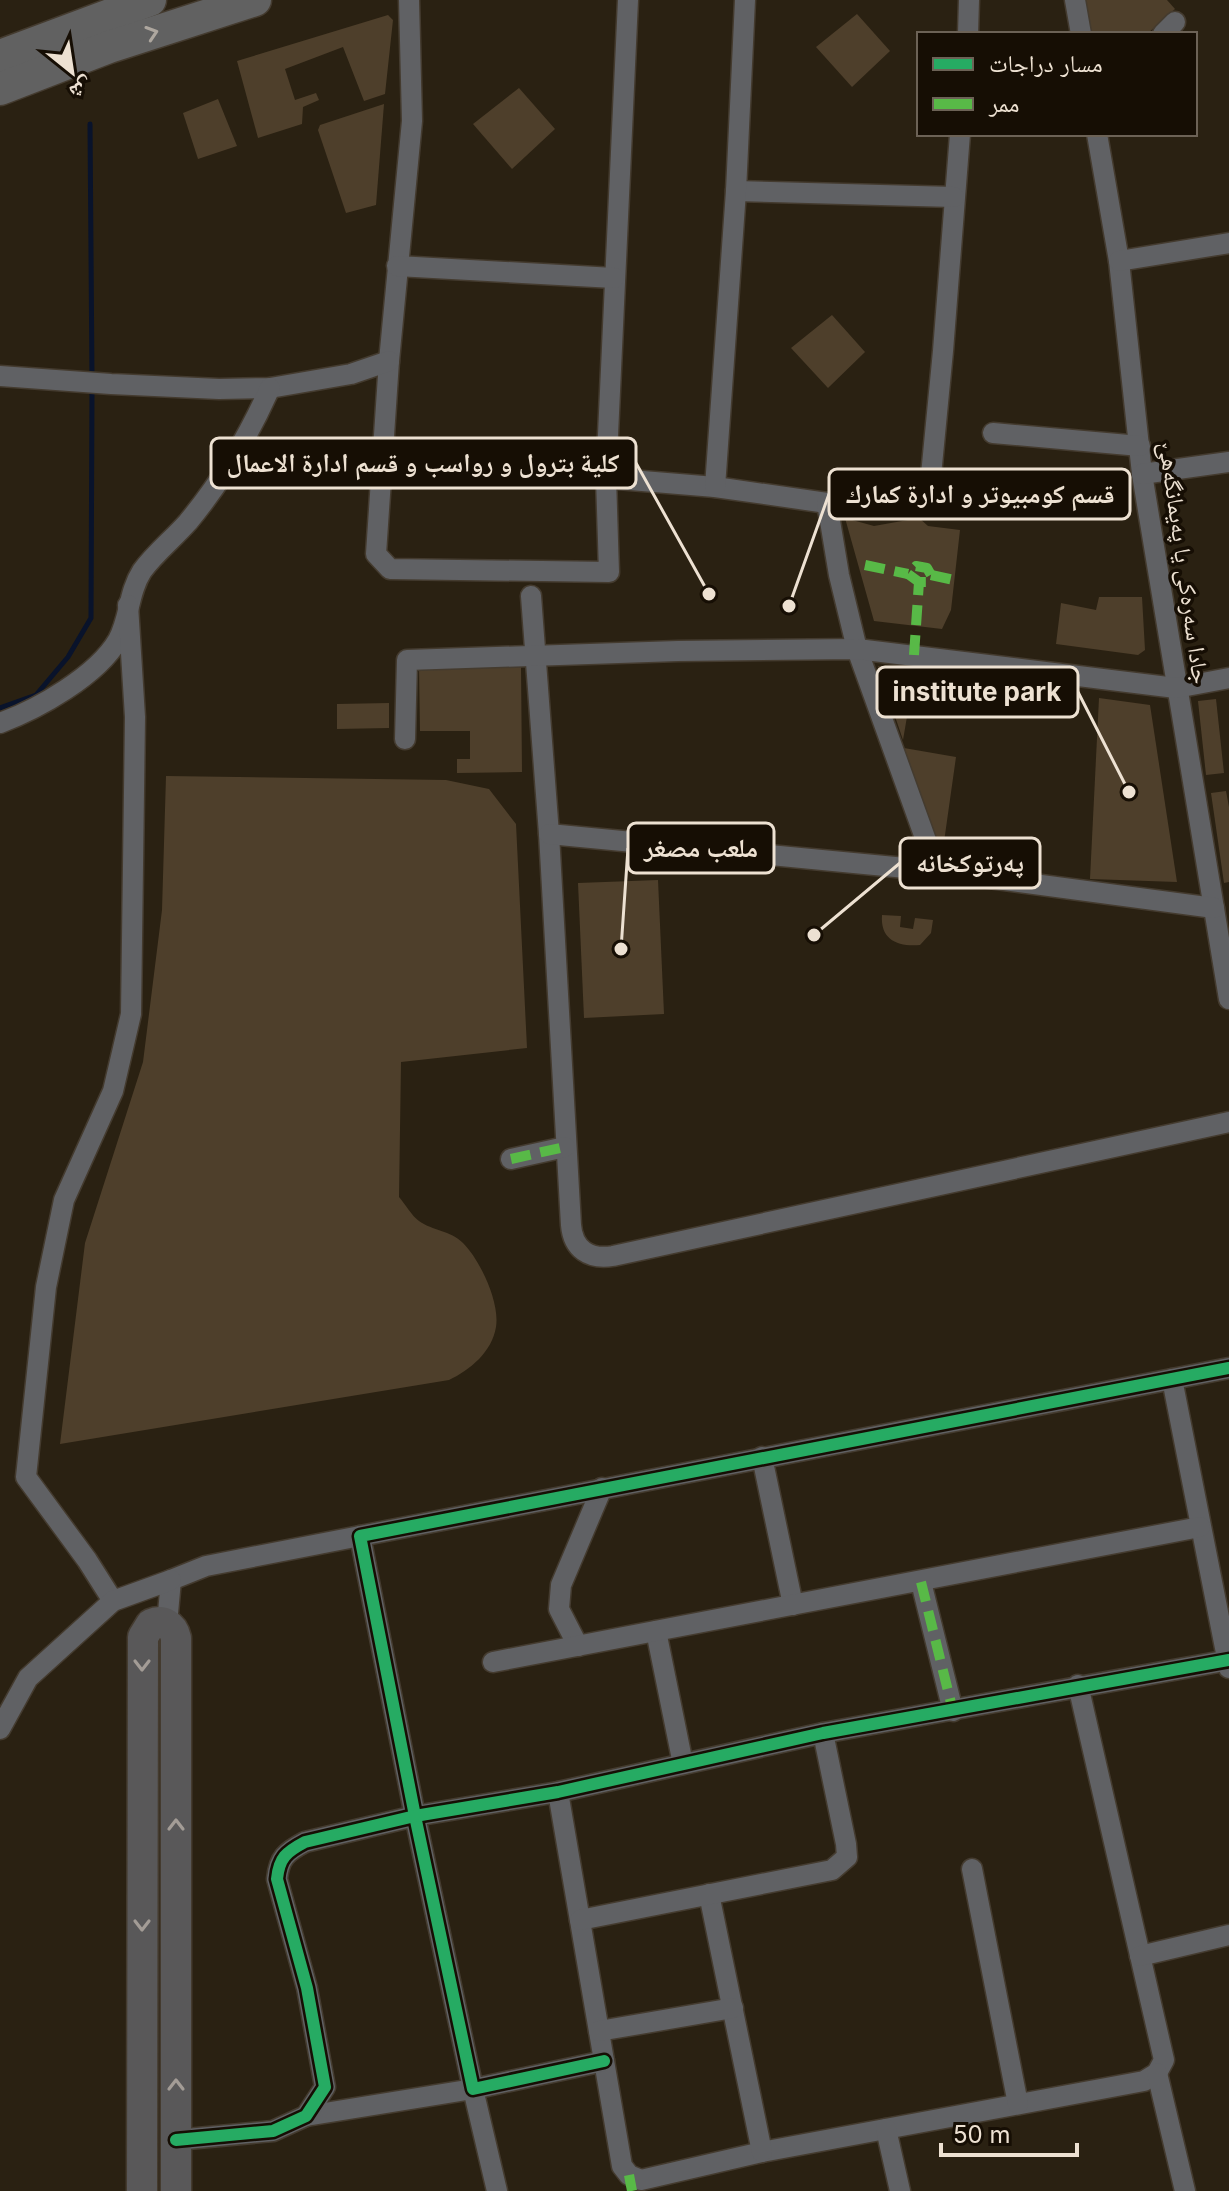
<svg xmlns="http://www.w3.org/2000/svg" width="1229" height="2191" viewBox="0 0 1229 2191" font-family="Inter,'Noto Naskh Arabic',sans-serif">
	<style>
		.green { fill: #4e3f2b }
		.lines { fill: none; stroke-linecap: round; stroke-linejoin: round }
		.stream { stroke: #09132b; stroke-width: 5 }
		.street-casing { stroke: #443b2f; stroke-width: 23 }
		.secondary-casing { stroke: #443b2f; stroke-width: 33 }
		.primary-casing { stroke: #443b2f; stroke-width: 35 }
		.street { stroke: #606164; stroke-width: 20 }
		.secondary { stroke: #595859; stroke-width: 30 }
		.primary { stroke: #616161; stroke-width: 32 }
		.quiet { stroke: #58b947; stroke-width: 10; stroke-dasharray: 20 10; stroke-linecap: butt }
		.cycleway-casing { stroke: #160e04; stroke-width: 17 }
		.cycleway { stroke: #26ab63; stroke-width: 12 }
		.oneway { stroke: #aea79f }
		.oneway2 { stroke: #a39c96 }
		.labels { text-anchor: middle; stroke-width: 7; stroke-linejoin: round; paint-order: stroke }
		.street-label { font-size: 24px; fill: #ede1d2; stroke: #160e04 }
		.leader { fill: none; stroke: #ede1d2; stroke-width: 3 }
		.callout-dot { fill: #ede1d2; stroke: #160e04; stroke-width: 3 }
		.callout { fill: #160e04; stroke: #ede1d2; stroke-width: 3 }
		.callout-label { font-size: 26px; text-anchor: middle; font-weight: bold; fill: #ede1d2 }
	</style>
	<rect width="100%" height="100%" fill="#2a2112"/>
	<g class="green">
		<path d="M1085 0H1167L1175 9 1147 34H1091Z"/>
		<path d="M857 14 890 51 852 87 816 47Z"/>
		<path d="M388 15 393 20 385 94 364 101 343 47 285 69 295 100 316 93 319 100 303 107 302 124 258 138 237 61Z"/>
		<path d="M519 88 555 129 512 169 473 124Z"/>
		<path d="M218 99 237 146 198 159 183 113Z"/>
		<path d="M384 104 376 205 346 213 318 130 320 125Z"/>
		<path d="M832 315 865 352 828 388 791 348Z"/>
		<path d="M845 518 874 526 919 518 928 526 960 530 951 610 942 629 874 621Z"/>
		<path d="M1099 597H1142L1145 650 1138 655 1056 644 1061 603 1096 610Z"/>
		<path d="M521 666 522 772 457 773V759H470V731H420L419 667Z"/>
		<path d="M878 666 954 678 949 710 909 705 903 740Z"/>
		<path d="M1099 698 1150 705 1177 882 1090 879Z"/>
		<path d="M1216 699 1224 773 1206 775 1198 701Z"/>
		<path d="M389 703V728L337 729V704Z"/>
		<path d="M904 748 956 757 944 842 958 848 957 867 939 865Z"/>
		<path d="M166 776 446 780 489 789 516 824 527 1048 401 1062 399 1197C405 1204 412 1216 419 1221 433 1231 450 1230 463 1243 480 1260 500 1302 496 1327 492 1352 470 1370 449 1380L60 1444 85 1243 143 1062 162 910Z"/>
		<path d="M1226 791 1229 807V882L1224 883 1211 793Z"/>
		<path d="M658 880 664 1014 584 1018 578 883Z"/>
		<path d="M882 915 901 916 900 927 913 929 915 918 933 920 931 933 920 945C898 947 880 940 882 915Z"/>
	</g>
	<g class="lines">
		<g class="stream">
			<path d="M90 124 92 379"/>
			<path d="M0 708 36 695 68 657 91 618 92 389"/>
		</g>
		<g class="street-casing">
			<g id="street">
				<path d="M409 0 412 121 389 361 376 554 390 569 609 572 606 478"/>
				<path d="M628 0 606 478 715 487 827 503 908 508 929 496 943 351 960 134"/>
				<path d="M1075 0 1081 34"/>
				<path d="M968 34 969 0"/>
				<path d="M1163 34 1175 22"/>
				<path d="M1097 134 1119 261 1142 474 1229 999"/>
				<path d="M736 191 954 197"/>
				<path d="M1119 261 1229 243"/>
				<path d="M397 266 614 278"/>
				<path d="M0 376 111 384 219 389 270 388 351 374 389 361"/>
				<path d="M993 433 1140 446"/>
				<path d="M1142 474 1229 462"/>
				<path d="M715 487 736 191 745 0"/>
				<path d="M827 503 839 575 857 649 937 871"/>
				<path d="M531 596 549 834 571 1225C573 1249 589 1260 613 1256L1229 1122"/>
				<path d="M0 723C38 709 97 676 118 640 130 618 128 593 142 571 155 553 173 539 188 522 222 481 248 437 270 388"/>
				<path d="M405 739 407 660 678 651 857 649 1176 688 1229 678"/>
				<path d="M549 834 937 871 1214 908"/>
				<path d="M511 1159 565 1147"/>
				<path d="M1172 1379 1229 1668"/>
				<path d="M762 1457 793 1605"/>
				<path d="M921 1582 953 1711"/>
				<path d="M113 1601 87 1560 26 1477 46 1287 64 1200 113 1091 131 1014 135 717 128 605"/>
				<path d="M167 1624 171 1580 206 1566 360 1536"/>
				<path d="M656 1631 683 1764"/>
				<path d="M578 1646 559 1609 561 1585 602 1488"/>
				<path d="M493 1662 1200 1527"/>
				<path d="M0 1729 28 1678 113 1601 171 1580"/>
				<path d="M558 1792 622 2166 629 2175 641 2180 762 2152 1144 2081 1157 2073 1164 2060 1078 1685"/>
				<path d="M972 1869 1018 2104"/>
				<path d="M709 1894 762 2152"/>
				<path d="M580 1920 832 1870 847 1857 846 1844 823 1733"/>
				<path d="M1140 1956 1229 1935"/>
				<path d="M599 2031 733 2008"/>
				<path d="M604 2061 473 2089 415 1816 360 1536 1229 1368"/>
				<path d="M1157 2073 1185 2191"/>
				<path d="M306 2116 473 2089 497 2191"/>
				<path d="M886 2129 900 2191"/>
				<path d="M176 2140 273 2131 306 2116 325 2087 307 1988 277 1879C279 1858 286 1852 305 1842L415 1816 558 1792 823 1733 1229 1660"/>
			</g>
		</g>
		<g class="secondary-casing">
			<path id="secondary" d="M142 2191 143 1637 151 1624C163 1619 173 1625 176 1638V2191"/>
		</g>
		<g class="primary-casing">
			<g id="primary">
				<path d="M0 56 150 0"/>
				<path d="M0 89 109 47 255 0"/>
			</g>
		</g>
		<use href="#street" class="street"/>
		<use href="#secondary" class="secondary"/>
		<use href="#primary" class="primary"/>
		<g class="quiet">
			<path d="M865 565 908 574"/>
			<path d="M931 575 954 580"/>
			<path d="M914 655 919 582H928L931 575 927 568 916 566 908 574 919 582"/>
			<path d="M511 1159 565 1147"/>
			<path d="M921 1582 953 1711"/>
			<path d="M629 2175 632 2191"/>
		</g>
		<g class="cycleway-casing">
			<g id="cycleway">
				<path d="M604 2061 473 2089 415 1816 360 1536 1229 1368"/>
				<path d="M176 2140 273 2131 306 2116 325 2087 307 1988 277 1879C279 1858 286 1852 305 1842L415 1816 558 1792 823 1733 1229 1660"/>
			</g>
		</g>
		<use href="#cycleway" class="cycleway"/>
	</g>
	<defs><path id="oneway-chevron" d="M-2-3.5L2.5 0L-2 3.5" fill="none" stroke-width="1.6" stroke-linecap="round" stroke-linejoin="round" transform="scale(2)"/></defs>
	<use class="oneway" href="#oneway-chevron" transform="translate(152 33) rotate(-18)"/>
	<g class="oneway2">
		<use href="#oneway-chevron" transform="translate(142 1665) rotate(90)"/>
		<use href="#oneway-chevron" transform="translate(176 1825) rotate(-90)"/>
		<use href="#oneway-chevron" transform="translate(142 1925) rotate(90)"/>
		<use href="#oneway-chevron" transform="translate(176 2085) rotate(-90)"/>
	</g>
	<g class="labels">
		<g class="street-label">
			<text transform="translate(1184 563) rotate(82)" y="8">جادا سه‌ره‌كى يا په‌يمانگه‌هێ</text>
		</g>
	</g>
	<path class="leader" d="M709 594L636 463M789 606L829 494M1129 792L1078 692M621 949L628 848M814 935L900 863"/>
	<g class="callout-dot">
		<circle cx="709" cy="594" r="8"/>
		<circle cx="789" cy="606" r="8"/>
		<circle cx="1129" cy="792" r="8"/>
		<circle cx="621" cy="949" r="8"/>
		<circle cx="814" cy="935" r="8"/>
	</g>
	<g class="callout">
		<rect x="211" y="438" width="425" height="50" rx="8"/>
		<rect x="829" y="469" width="301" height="50" rx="8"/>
		<rect x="877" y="667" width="201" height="50" rx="8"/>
		<rect x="628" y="823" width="146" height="50" rx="8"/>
		<rect x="900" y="838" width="140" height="50" rx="8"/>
	</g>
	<g class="callout-label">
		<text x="423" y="472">كلية بترول و رواسب و قسم ادارة الاعمال</text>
		<text x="980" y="503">قسم کومبیوتر و ادارة كمارك</text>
		<text x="977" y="701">institute park</text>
		<text x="701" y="857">ملعب مصغر</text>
		<text x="970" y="872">په‌رتوكخانه‌</text>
	</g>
	<rect x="917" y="32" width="280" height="104" fill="#160e04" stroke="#6c6256" stroke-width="2"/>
	<rect x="933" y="58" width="40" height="12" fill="#26ab63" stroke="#6c6256" stroke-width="2"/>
	<text x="989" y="72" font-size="24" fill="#ede1d2">مسار دراجات</text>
	<rect x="933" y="98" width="40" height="12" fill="#58b947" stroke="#6c6256" stroke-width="2"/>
	<text x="989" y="112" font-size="24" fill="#ede1d2">ممر</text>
	<g transform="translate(72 72) rotate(150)" stroke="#160e04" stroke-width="6" paint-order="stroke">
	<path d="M0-6L14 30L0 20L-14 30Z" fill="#ede1d2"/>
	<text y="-12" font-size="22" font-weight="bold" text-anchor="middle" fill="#ede1d2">ش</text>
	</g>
	<path d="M941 2143v12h136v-12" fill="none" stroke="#ede1d2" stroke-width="4"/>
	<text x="953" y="2143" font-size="24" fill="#ede1d2" stroke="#160e04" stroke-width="6" paint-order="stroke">50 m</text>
</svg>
